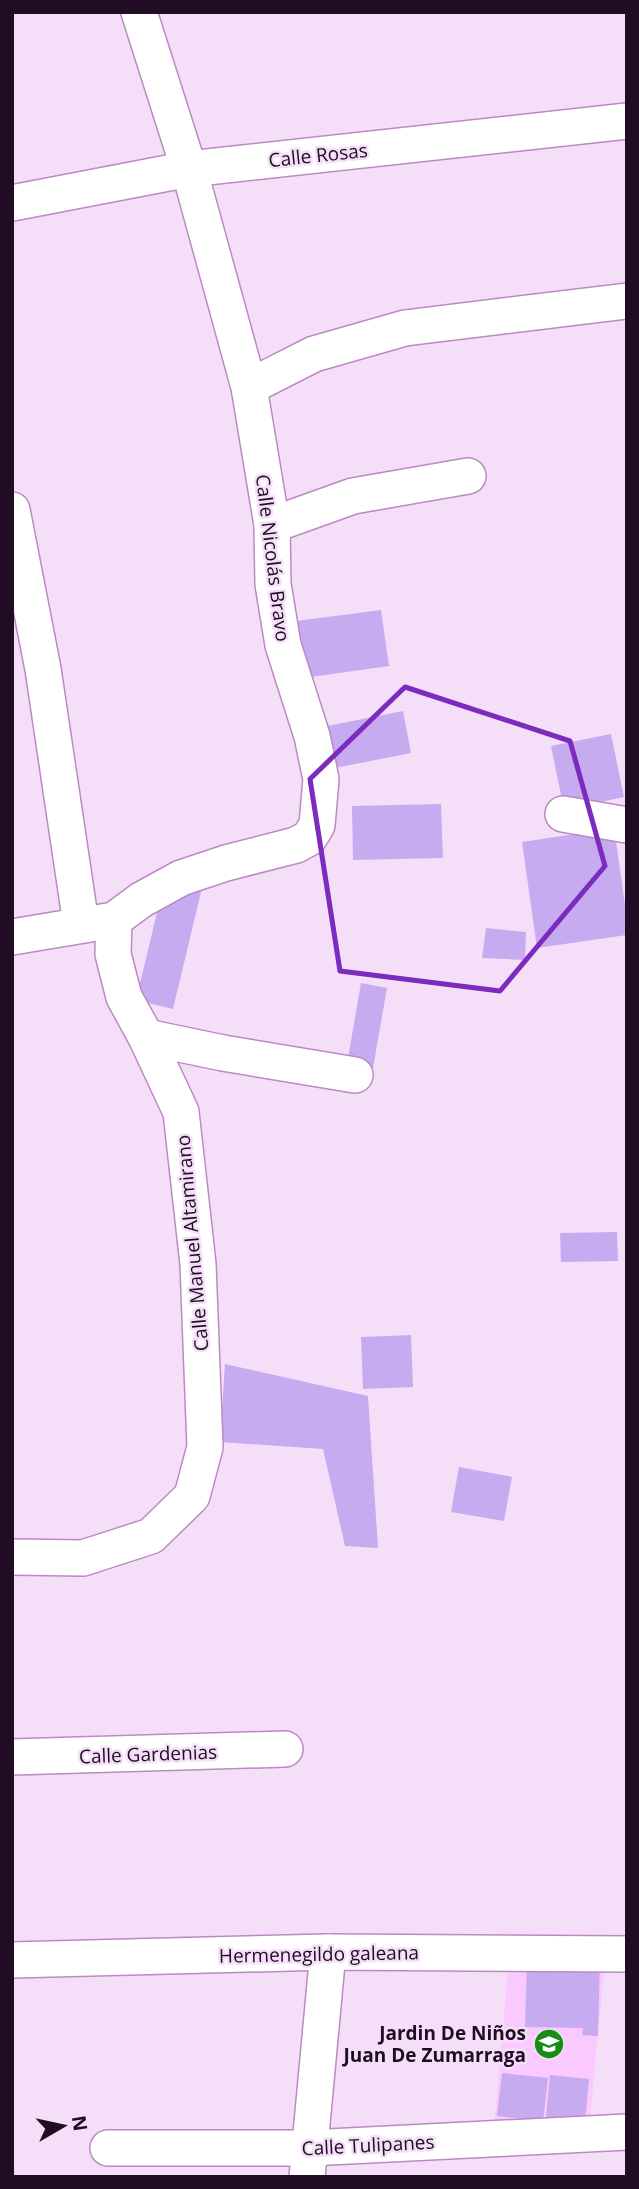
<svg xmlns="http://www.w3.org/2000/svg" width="639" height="2189" viewBox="0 0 639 2189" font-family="'Open Sans',sans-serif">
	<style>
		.built { fill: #f9c9ff }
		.building { fill: #c7abf0 }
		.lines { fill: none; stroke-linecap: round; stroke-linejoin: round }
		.minor-casing { stroke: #bd89c4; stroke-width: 38 }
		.minor { stroke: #fff; stroke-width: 35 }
		.marked { fill: none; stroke: #7b2cbf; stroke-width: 5; stroke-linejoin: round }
		.labels { text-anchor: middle; stroke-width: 5; stroke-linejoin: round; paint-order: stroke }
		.street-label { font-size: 19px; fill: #200d23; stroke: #f5dff8 }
		.poi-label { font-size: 19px; font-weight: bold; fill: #200d23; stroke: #f5dff8; text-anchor: end }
	</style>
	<rect width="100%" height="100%" fill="#f5dff8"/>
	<path class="built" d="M509 1958 605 1959 589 2129H494Z"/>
	<g class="building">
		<path d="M381 610 389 666 304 678 296 621Z"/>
		<path d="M403 711 411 753 335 768 327 726Z"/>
		<path d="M611 734 624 797 564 810 551 746Z"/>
		<path d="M441 804 443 858 353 860 352 806Z"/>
		<path d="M614 828 627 918V935L537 948 522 842Z"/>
		<path d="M202 888 173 1009 136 1000 161 896Z"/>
		<path d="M486 928 526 932 525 960 482 958Z"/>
		<path d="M361 983 387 988 373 1068 347 1064Z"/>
		<path d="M617 1232 618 1261 561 1262 560 1233Z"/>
		<path d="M411 1335 413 1387 363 1389 361 1337Z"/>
		<path d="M225 1364 368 1396 378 1548 345 1546 323 1449 220 1442Z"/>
		<path d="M459 1467 512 1477 504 1521 451 1512Z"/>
		<path d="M527 1961 600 1963 598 2036 582 2035 583 2028 525 2027Z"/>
		<path d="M502 2073 548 2078 543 2121 497 2116Z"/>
		<path d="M550 2075 589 2079 585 2122 546 2118Z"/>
	</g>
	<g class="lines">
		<g class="minor-casing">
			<g id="minor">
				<path d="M12 203 189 169 627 121"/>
				<path d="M249 387 314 354 405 328 627 301"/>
				<path d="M12 510 43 669 81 924"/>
				<path d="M272 525 353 496 468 476"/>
				<path d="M563 814 627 825"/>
				<path d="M12 937 114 920 141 900 181 878 226 863 296 845 309 838 317 825 321 779 312 736 283 645 273 584 272 525 249 387 189 169 139 12"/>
				<path d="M146 1037 223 1053 355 1075"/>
				<path d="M12 1557 83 1558 151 1536 192 1496 205 1447 198 1264 181 1112 146 1037 124 997 113 954 114 920"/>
				<path d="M12 1757 285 1749"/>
				<path d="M12 1960 328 1952 627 1954"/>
				<path d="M108 2148H309L627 2132"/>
				<path d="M307 2177 328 1952"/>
			</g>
		</g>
		<use href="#minor" class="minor"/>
	</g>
	<path class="marked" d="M405 687 570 741 605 866 500 991 340 971 310 779Z"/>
	<defs>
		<g id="school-disc" transform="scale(1.575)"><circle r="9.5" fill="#168d15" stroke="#f5dff8"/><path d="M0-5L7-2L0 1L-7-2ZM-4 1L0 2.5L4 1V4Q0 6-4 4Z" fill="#fff"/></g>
	</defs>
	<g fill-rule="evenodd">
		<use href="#school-disc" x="549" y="2044"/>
	</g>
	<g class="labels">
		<g class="street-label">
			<text transform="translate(318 155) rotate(-6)" y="7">Calle Rosas</text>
			<text transform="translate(273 558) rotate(83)" y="7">Calle Nicolás Bravo</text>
			<text transform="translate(192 1243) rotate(-95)" y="7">Calle Manuel Altamirano</text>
			<text transform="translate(148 1754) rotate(-2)" y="7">Calle Gardenias</text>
			<text transform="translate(319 1954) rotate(-1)" y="7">Hermenegildo galeana</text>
			<text transform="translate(368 2145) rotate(-3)" y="7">Calle Tulipanes</text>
		</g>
		<g class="poi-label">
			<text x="526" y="2040">Jardin De Niños<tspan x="526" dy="22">Juan De Zumarraga</tspan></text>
		</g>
	</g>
	<rect width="639" height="2189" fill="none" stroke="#200d23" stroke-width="28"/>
	<g transform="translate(63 2126) rotate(81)" stroke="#f5dff8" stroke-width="5" paint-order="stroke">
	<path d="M0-5L12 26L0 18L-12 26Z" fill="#200d23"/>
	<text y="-10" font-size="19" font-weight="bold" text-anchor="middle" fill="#200d23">N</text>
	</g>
</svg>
